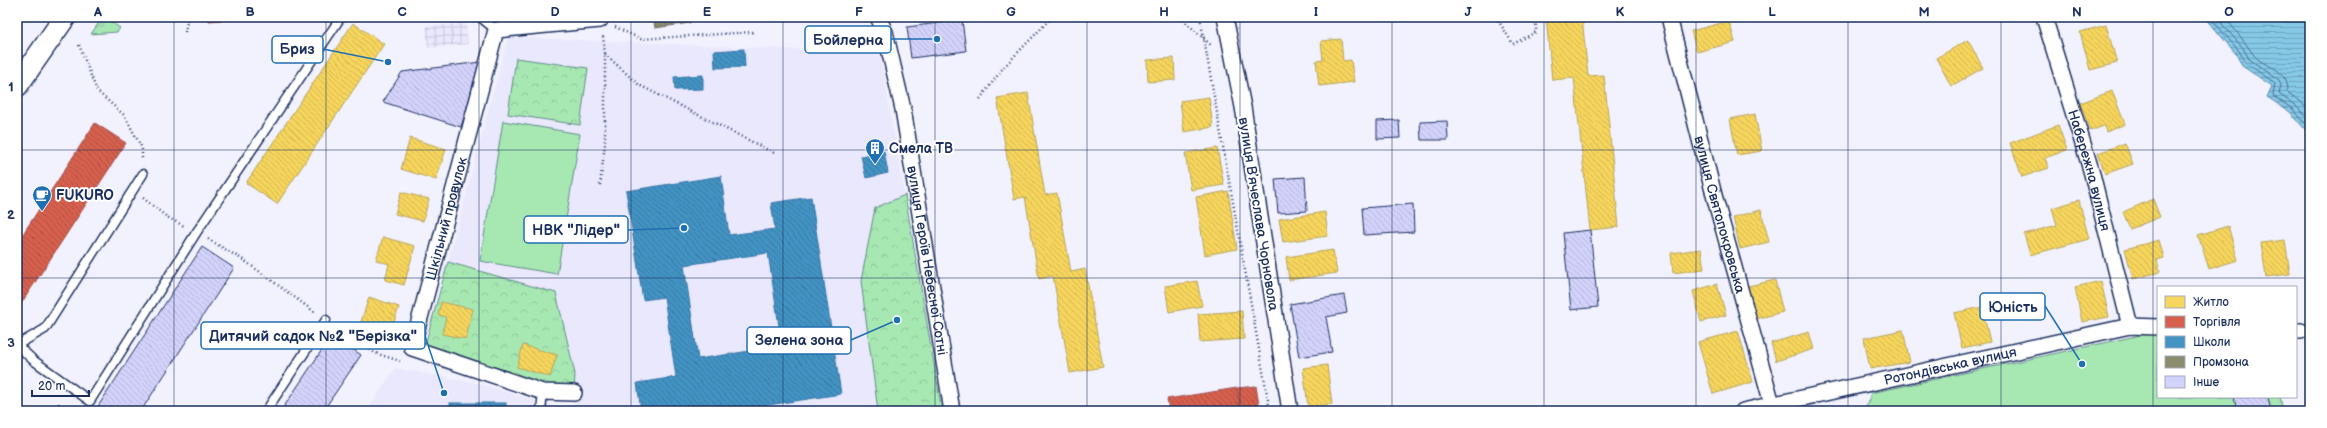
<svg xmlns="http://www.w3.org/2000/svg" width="2327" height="428" viewBox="0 0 2327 428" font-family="'Balsamiq Sans',sans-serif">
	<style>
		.built { fill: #e9e8fd }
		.industrial { fill: url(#industrial-grid) }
		.grass { fill: url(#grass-tufts); stroke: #618c88 }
		.forest { fill: url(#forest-crowns); stroke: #618c88 }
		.pitch { fill: #a7e8b2; stroke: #618c88 }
		.water { fill: url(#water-rules); stroke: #5b8bb0 }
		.homes { fill: url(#homes-back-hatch); stroke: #b4a35d }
		.shops { fill: url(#shops-back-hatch); stroke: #9e5152 }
		.schools { fill: url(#schools-back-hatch); stroke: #3775a5; fill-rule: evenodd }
		.industry { fill: url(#industry-back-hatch); stroke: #6a7069 }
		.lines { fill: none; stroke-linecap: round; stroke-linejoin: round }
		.shore { stroke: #466d95; stroke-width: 1 }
		.building { fill: url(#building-back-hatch); stroke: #1b2f5e }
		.lane-casing { stroke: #1b2f5e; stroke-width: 11 }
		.street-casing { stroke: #1b2f5e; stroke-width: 18 }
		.secondary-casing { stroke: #1b2f5e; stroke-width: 24 }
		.path { stroke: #1b2f5e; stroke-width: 2.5; stroke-dasharray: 1 3; stroke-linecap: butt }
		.lane { stroke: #fff; stroke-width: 8 }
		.street { stroke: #fff; stroke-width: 15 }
		.secondary { stroke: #fff; stroke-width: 21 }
		.grid { fill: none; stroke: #1b2f5e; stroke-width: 1; stroke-opacity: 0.55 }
		.labels { text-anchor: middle; stroke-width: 4; stroke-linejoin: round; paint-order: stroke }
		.poi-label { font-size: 14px; font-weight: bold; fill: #1b2f5e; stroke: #fff; text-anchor: start }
		.street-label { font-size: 14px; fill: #1b2f5e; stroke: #fff }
		.leader { fill: none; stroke: #1f6fb2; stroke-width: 1.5 }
		.callout-dot { fill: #1f6fb2; stroke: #fff; stroke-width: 1.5 }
		.callout { fill: #fff; stroke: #1f6fb2; stroke-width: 1.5 }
		.callout-label { font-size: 15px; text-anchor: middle; font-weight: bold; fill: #1b2f5e }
		.neatline { fill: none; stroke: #1b2f5e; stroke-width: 1.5 }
		.grid-label { font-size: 13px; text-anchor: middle; font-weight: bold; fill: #1b2f5e }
	</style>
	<defs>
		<pattern id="industrial-grid" width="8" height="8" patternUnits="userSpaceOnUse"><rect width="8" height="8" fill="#e9e8fd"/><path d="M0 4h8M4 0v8" fill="none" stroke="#c7c7db"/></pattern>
		<pattern id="grass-tufts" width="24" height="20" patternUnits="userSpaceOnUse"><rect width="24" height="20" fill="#a7e8b2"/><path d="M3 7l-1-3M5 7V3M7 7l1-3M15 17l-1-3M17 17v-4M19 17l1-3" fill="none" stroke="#8fc79c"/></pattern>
		<pattern id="forest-crowns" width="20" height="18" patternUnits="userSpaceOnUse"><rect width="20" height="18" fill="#a7e8b2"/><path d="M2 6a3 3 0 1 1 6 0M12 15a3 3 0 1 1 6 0" fill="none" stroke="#8fc79c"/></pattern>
		<pattern id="water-rules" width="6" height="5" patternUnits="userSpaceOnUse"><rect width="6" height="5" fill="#86c9e7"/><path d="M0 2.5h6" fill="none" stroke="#6da4be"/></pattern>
		<pattern id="homes-back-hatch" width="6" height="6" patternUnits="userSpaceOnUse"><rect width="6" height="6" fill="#f6d55c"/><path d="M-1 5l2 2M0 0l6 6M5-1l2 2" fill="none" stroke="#d2b752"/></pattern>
		<pattern id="shops-back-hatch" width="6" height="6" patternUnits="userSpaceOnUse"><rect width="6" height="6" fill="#d6604d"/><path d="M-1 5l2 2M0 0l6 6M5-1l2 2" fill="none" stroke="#ad5043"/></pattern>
		<pattern id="schools-back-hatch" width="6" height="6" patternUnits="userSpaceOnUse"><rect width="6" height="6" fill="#4393c3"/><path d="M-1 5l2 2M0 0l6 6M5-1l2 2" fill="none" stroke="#3778a2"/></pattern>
		<pattern id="industry-back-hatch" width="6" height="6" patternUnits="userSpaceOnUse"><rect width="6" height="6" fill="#8c8c6e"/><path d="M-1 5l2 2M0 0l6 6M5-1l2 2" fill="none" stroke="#72735e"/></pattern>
		<pattern id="building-back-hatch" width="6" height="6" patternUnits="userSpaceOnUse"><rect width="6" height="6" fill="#d3d2fb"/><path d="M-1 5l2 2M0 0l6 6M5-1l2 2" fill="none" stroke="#b5b5da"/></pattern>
	</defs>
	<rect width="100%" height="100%" fill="#f2f2fe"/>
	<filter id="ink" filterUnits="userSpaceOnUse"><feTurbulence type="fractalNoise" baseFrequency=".025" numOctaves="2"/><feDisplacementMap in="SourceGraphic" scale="8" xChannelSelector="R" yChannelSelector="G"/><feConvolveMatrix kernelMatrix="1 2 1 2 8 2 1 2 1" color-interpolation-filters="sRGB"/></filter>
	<g filter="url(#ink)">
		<g class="built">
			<path d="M508 37 880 53 942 411H573L575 374 556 293 448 262Z"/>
			<path d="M395 368 477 383 569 411H367Z"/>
		</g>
		<path class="industrial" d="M466 23 468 44 428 48 426 26Z"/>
		<path class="grass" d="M103 17H109L108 20 120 28 117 32 91 34Z"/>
		<g class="forest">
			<path d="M516 58 588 68 580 125 508 114Z"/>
			<path d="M905 195 942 411H878L861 281 875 208Z"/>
			<path d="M448 262 556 293 575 374 574 393 423 352Z"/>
		</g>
		<g class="pitch">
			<path d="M503 121 580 134 557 274 480 261Z"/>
			<path d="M2150 333 2158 336V397H2280L2283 411H1865L1871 393Z"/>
		</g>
		<path class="water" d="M2205 17H2310V135L2290 112 2267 97 2272 86 2242 66 2236 54Z"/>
		<g class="homes">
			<path d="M1546 17H1582L1588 76 1604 75 1619 227 1590 230 1574 78 1552 80Z"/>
			<path d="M1729 21 1735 42 1697 52 1691 31Z"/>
			<path d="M353 23 384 44 277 204 246 183Z"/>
			<path d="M2106 25 2117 63 2090 70 2080 32Z"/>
			<path d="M1341 39 1343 61 1351 60 1354 82 1319 86 1316 61 1323 60 1321 41Z"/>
			<path d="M1968 40 1983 68 1951 86 1936 58Z"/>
			<path d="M1174 58 1175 80 1148 82 1147 60Z"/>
			<path d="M2112 91 2125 124 2106 132 2104 126 2090 131 2080 103Z"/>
			<path d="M1028 93 1045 195 1057 193 1071 272 1085 269 1103 367 1070 373 1053 276 1039 279 1025 197 1014 199 997 98Z"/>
			<path d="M1209 97 1213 127 1184 132 1180 101Z"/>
			<path d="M1755 114 1762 151 1737 155 1730 119Z"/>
			<path d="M2058 125 2067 150 2045 158 2049 168 2022 177 2010 143Z"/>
			<path d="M410 138 446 149 436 180 401 169Z"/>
			<path d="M2125 143 2133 164 2105 174 2098 153Z"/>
			<path d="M1217 148 1224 185 1191 190 1185 153Z"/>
			<path d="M1228 191 1237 249 1205 255 1196 197Z"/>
			<path d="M401 192 429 199 423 221 395 214Z"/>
			<path d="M2153 199 2160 217 2130 229 2123 212Z"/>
			<path d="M2079 200 2089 239 2030 255 2024 234 2057 225 2052 208Z"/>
			<path d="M1761 210 1769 242 1740 249 1733 217Z"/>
			<path d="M1325 212 1328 236 1283 242 1279 219Z"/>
			<path d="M2228 226 2238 260 2209 269 2198 235Z"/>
			<path d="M383 237 415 246 404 285 385 280 389 264 376 260Z"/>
			<path d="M2159 240 2164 258 2157 260 2160 272 2133 279 2125 249Z"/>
			<path d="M2285 240 2290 274 2266 277 2261 243Z"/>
			<path d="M1701 249 1704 269 1673 273 1671 253Z"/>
			<path d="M1333 250 1337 273 1289 280 1286 257Z"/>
			<path d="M1775 280 1783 312 1756 319 1748 286Z"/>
			<path d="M1197 281 1202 306 1169 312 1165 286Z"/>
			<path d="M2101 281 2109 317 2082 322 2075 287Z"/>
			<path d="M1717 284 1726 315 1701 322 1693 291Z"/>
			<path d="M369 297 399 307 390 334 360 325Z"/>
			<path d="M441 302 473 309 466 339 442 334 446 317 438 315Z"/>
			<path d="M1982 307 1990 342 1962 348 1954 313Z"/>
			<path d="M1242 311 1244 339 1200 342 1198 314Z"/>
			<path d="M1903 330 1910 362 1870 369 1864 338Z"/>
			<path d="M1738 331 1753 382 1713 394 1698 342Z"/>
			<path d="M1809 332 1814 349 1776 361 1771 343Z"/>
			<path d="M523 345 557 355 550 377 517 367Z"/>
			<path d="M1327 365 1332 404 1308 407 1303 368Z"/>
		</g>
		<g class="shops">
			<path d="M209 17H246V18L209 21Z"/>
			<path d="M95 123 126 143 17 310V243Z"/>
			<path d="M1256 386 1260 411H1240L1237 388Z"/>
			<path d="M1237 388 1240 411H1169L1167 399Z"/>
		</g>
		<g class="schools">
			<path d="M744 49 745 67 715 68 714 51Z"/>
			<path d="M703 75V89L675 90 674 77Z"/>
			<path d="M884 151 888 173 866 178 861 156Z"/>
			<path d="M721 176 729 235 775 229 771 203 811 197 841 394 729 411H641L637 383 676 377 664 297 643 300 626 191ZM768 253 782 346 698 359 684 265Z"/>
			<rect x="450" y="403" width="56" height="8"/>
		</g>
		<g class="industry">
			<path d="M653 17H689L690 23 655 28Z"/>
			<path d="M58 403 70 411H53Z"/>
		</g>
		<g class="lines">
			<g class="shore">
				<path d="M2210 17 2239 51 2246 63 2275 83 2273 96 2293 109 2310 129"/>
				<path d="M2216 17 2243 48 2249 59 2279 80 2281 85 2279 94 2296 106 2310 121"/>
				<path d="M2224 17C2235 29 2244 41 2253 54 2265 70 2287 64 2287 92L2300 101 2310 112"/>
			</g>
		</g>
		<g class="building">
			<path d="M962 20 966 51 911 58 907 27Z"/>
			<path d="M481 62 461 127 383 102 402 72Z"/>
			<path d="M1399 120 1400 138 1377 139V121Z"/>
			<path d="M1447 121 1448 140H1421L1420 122Z"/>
			<path d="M1305 177 1307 211 1278 213 1275 179Z"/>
			<path d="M1413 204 1414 232 1364 235 1362 208Z"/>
			<path d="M1590 230 1598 307 1571 310 1563 233Z"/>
			<path d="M202 247 234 268 141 411H95Z"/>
			<path d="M1344 295 1347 313 1326 317 1332 352 1299 357 1290 304Z"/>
			<path d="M332 335 361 355 323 411H281Z"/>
			<path d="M2234 397H2268L2271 411H2237Z"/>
		</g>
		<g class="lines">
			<g class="lane-casing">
				<g id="lane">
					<path d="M480 17 496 30"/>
					<path d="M17 345 33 360 90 401 196 233 341 17"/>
					<path d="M17 345 45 329 143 174"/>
					<path d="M266 411 326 320"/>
					<path d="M541 411 543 392"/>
				</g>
			</g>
			<g class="street-casing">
				<g id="street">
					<path id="s1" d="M878 17 885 32 903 109 952 411"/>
					<path d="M1225 17 1243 107 1290 411"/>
					<path id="s2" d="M1669 17 1715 199 1774 411"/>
					<path id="s3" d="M2044 17 2091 170 2130 326"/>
					<path d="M2296 331H2301"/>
					<path id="s4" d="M574 393 543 392 412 348 496 30 600 20V17"/>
					<path id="s5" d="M1743 411 2130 326 2158 327"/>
				</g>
			</g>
			<g class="secondary-casing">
				<path id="secondary" d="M17 86 65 17"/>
			</g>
			<g class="path">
				<path d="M1180 17 1212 46"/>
				<path d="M1200 17 1270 411"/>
				<path d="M1496 17 1513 44 1536 32V17"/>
				<path d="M615 27 641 39 753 32"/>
				<path d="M185 32 188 17"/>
				<path d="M79 45 97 91 124 115 142 148V161"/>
				<path d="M605 54 639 85 776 154"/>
				<path d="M980 99 1003 68 1052 17"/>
				<path d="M600 185 605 144V54L603 36"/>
				<path d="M143 198 167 217 184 226"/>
				<path d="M208 239 245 261 316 313"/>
				<path d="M336 328 375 353 400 361"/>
			</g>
			<use href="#lane" class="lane"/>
			<use href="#street" class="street"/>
			<use href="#secondary" class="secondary"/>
		</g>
	</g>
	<path class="grid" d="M174 17V411M326 17V411M479 17V411M631 17V411M783 17V411M935 17V411M1087 17V411M1240 17V411M1392 17V411M1544 17V411M1696 17V411M1848 17V411M2001 17V411M2153 17V411M17 150H2310M17 278H2310"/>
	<defs>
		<g id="building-pin" transform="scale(1)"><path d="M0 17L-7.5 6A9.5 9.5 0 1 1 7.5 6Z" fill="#1f6fb2" stroke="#fff"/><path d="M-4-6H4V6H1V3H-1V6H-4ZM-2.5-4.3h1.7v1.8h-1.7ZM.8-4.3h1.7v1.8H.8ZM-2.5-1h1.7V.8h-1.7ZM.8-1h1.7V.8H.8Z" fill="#fff"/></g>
		<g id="cafe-pin" transform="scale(1)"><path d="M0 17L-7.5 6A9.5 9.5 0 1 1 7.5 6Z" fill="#1f6fb2" stroke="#fff"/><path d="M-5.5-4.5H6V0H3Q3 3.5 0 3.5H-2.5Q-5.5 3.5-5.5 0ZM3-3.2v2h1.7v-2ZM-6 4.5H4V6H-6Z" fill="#fff"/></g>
	</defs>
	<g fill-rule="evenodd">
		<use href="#building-pin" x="875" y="148"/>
		<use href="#cafe-pin" x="42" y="195"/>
	</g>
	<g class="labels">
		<g class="poi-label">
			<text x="889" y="153">Смела ТВ</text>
			<text x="56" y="200">FUKURO</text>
		</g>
		<g class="street-label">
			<text dy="5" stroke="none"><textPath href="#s3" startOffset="160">Набережна вулиця</textPath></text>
			<text transform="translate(1259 214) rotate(81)" y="5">вулиця Вʼячеслава Чорновола</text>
			<text dy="5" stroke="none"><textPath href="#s2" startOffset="204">вулиця Святопокровська</textPath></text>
			<text dy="5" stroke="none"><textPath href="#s4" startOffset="303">Шкільний провулок</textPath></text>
			<text dy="5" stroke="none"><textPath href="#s1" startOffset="249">вулиця Героїв Небесної Сотні</textPath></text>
			<text dy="5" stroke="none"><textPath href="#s5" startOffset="212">Ротондівська вулиця</textPath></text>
		</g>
	</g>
	<path class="leader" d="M937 39L891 39M388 62L323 49M684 228L628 230M2082 364L2045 306M444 393L425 336M897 320L851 340"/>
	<g class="callout-dot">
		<circle cx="937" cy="39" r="4"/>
		<circle cx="388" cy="62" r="4"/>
		<circle cx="684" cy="228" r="4"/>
		<circle cx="2082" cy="364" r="4"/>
		<circle cx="444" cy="393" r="4"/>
		<circle cx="897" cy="320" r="4"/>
	</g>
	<g class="callout">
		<rect x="805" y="26" width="86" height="27" rx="4"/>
		<rect x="272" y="36" width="51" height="27" rx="4"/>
		<rect x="524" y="216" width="104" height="27" rx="4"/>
		<rect x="1980" y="293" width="65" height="27" rx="4"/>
		<rect x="201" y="322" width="224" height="27" rx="4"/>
		<rect x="747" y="327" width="104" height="27" rx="4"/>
	</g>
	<g class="callout-label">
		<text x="848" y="45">Бойлерна</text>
		<text x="297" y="54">Бриз</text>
		<text x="576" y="235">НВК "Лідер"</text>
		<text x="2013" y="312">Юність</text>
		<text x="313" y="341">Дитячий садок №2 "Берізка"</text>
		<text x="799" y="345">Зелена зона</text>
	</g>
	<rect width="2327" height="428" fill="none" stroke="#fff" stroke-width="44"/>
	<rect x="2157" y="286" width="140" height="112" fill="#ffffff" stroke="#a4acbf"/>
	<rect x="2165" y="296" width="20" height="12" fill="#f6d55c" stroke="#a4acbf"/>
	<text x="2193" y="306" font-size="12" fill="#1b2f5e">Житло</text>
	<rect x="2165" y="316" width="20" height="12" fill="#d6604d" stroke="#a4acbf"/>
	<text x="2193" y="326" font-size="12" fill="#1b2f5e">Торгівля</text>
	<rect x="2165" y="336" width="20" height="12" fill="#4393c3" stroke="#a4acbf"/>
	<text x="2193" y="346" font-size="12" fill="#1b2f5e">Школи</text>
	<rect x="2165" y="356" width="20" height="12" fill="#8c8c6e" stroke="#a4acbf"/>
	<text x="2193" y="366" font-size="12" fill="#1b2f5e">Промзона</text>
	<rect x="2165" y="376" width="20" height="12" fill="#d3d2fb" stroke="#a4acbf"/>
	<text x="2193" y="386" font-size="12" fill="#1b2f5e">Інше</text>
	<path d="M32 390v6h57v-6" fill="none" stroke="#1b2f5e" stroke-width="2"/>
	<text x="38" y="390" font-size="12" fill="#1b2f5e" stroke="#ffffff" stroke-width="3" paint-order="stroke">20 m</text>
	<rect x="22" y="22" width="2283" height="384" class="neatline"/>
	<g class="grid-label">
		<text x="98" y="16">A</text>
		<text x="250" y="16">B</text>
		<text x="402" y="16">C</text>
		<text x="555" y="16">D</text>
		<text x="707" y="16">E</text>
		<text x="859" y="16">F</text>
		<text x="1011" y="16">G</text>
		<text x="1164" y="16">H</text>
		<text x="1316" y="16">I</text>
		<text x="1468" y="16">J</text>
		<text x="1620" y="16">K</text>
		<text x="1772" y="16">L</text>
		<text x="1924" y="16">M</text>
		<text x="2077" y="16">N</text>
		<text x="2229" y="16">O</text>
		<text x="11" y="91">1</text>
		<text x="11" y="219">2</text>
		<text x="11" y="347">3</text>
	</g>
</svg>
